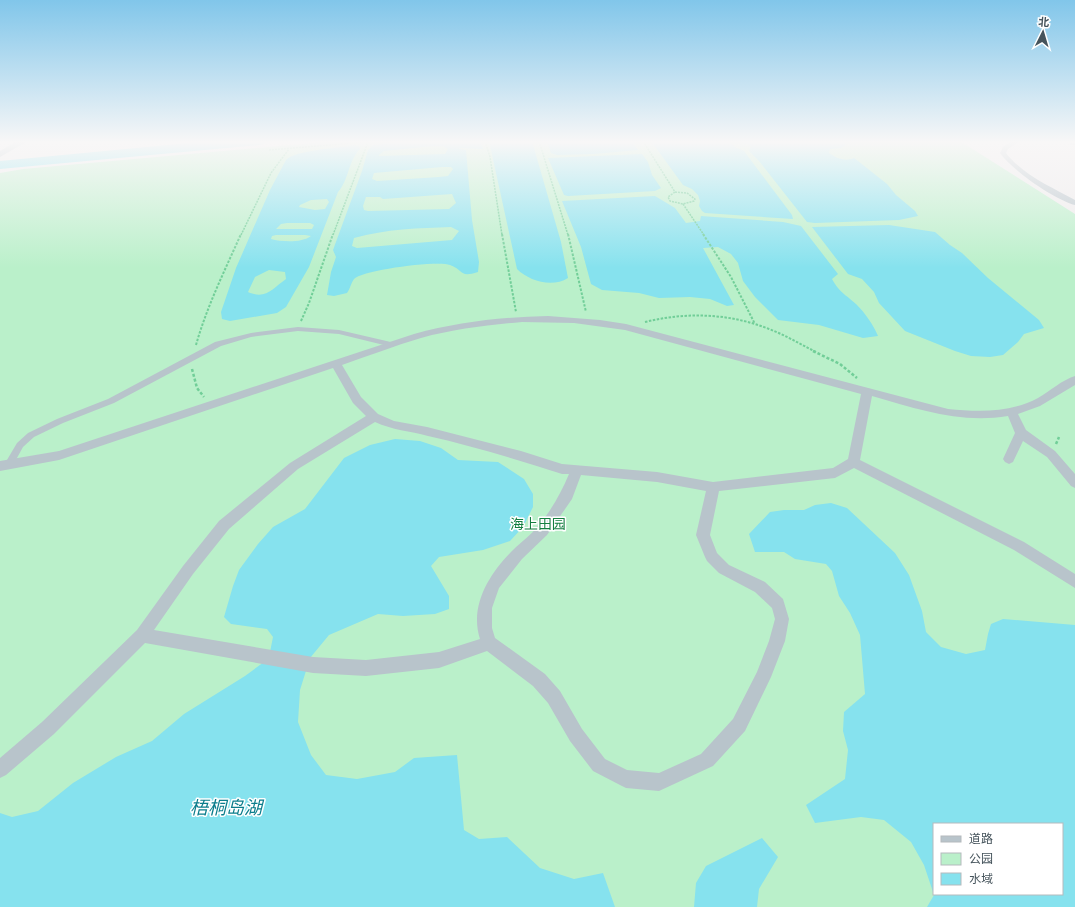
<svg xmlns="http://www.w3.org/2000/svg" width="1075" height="907" viewBox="0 0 1075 907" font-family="'IBM Plex Sans','Noto Sans SC',sans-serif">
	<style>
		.green { fill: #baf0ca; fill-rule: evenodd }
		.water { fill: #86e2ee; fill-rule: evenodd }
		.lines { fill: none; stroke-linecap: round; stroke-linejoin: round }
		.river { fill: #86e2ee; fill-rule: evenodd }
		.path-far2 { stroke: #71ce98; stroke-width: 1.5; stroke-dasharray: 2 1; stroke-linecap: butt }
		.path-far1 { stroke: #71ce98; stroke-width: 2; stroke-dasharray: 2.5 1.5; stroke-linecap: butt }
		.path { stroke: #71ce98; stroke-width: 2.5; stroke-dasharray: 3 2; stroke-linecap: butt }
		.service { fill: #b8c4cb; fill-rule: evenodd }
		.pedestrian { fill: #b8c4cb; fill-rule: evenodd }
		.minor { fill: #b8c4cb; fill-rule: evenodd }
		.tertiary { fill: #b8c4cb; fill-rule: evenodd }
		.labels { text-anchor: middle; stroke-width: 3; stroke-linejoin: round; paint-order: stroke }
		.park-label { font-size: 14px; fill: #147e40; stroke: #fff }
		.near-water-label { font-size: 18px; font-style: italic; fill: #0b7d8c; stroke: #fff }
	</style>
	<rect width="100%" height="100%" fill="#f0edee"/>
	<path class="green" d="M333 141H960L1075 214V907H0V173L23 169ZM934 824H1062V894H934Z"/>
	<g class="water">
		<path d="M406 141H480L483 149 460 148 459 149 466 150 472 220 479 262 478 272C459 278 464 270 450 265 438 260 362 270 354 279 351 283 350 289 347 293L334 296 327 295 331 272 336 257 333 250 362 171 368 150 373 145ZM433 146H443L448 149 445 154 379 156V155L384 151ZM442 167H451L453 169 448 176 439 177 377 181 372 179 374 173ZM452 194 456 203 449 209 368 211 364 210 363 206 366 197H380L383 199ZM451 227 459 231 452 240 357 248 352 246 354 238C386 229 419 228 451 227Z"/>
		<path d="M489 141H532L561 242 568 278C552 288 529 281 517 269Z"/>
		<path d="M547 141H632L638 150 593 154 557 155 551 153Z"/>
		<path d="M651 141H729L735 147 744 151 792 215 793 219 705 213 702 211 699 206 700 201 698 195 692 189 683 185Z"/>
		<path d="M741 141H842L846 145 841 148 830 149 829 153C836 158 845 162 854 158L858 161 887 184 896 195 915 211 918 216 899 220 815 223 807 222 759 161 749 151 751 146Z"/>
		<path d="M355 145 359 146 360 149C348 161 349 180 338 192L309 267 286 307 277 313 230 321 222 319 221 312 236 268 270 190 286 160C295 150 340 148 355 145ZM327 199 329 202 325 209 315 210 299 207 300 205 311 200ZM287 223H310L314 225 312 229H276L281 224ZM276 235H305L311 236C302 243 282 242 271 239L272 236ZM269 270 285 272 286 279C273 288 266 300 248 292L255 277Z"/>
		<path d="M642 154 648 162 652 175 661 188 655 191 568 196 564 195 548 158Z"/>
		<path d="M655 196 675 208 686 223 700 221 701 216 783 222 801 226 838 274 832 279C840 293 845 294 856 304 865 313 873 324 878 336L863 338 819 325 778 320 755 297 743 281 738 263 731 254 718 247 703 248 734 305 727 306 710 299 690 297 659 298 639 293 602 290 591 284 581 247 562 201Z"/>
		<path d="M889 225 935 232 950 245 962 253 988 278 1039 320 1044 328 1024 334 1018 342 1003 355 990 357 971 356 955 351 905 331 879 303 874 292 862 279 848 274 812 227Z"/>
		<path d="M395 439 420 441 441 448 458 460 498 462 524 479 533 494V507L523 527 510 541 483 550 439 557 431 566 449 596V609L435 614 403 616 378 614 329 635 310 658 300 690 298 722 311 755 326 775 357 779 395 772 414 758 457 755 464 830 479 839 507 837 540 868 574 879 603 873 615 907H0V813L12 817 38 811 73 783 116 757 152 741 184 714 245 676 264 662 270 652 273 637 267 629 231 624 224 617 233 586 239 570 258 544 273 527 305 509 344 458 370 445Z"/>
		<path d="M831 503 847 508 895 553 909 575 922 611 926 632 941 647 966 654 985 650 988 634 991 624 1003 619 1075 625V907H927L934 895 924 865 911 842 884 820 861 817 815 823 806 805 845 779 848 750 843 731 844 712 865 694 860 635 850 613 839 596 832 571 826 564 795 559 784 552H755L749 534 770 512 784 510H804L815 505ZM934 824H1062V894H934Z"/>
		<path d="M762 838 778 857 759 889 757 907H694L696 883 706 866Z"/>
	</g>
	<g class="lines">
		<path class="river" d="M209 141H265L264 144 259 145 0 169V161Z"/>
		<g class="path-far2">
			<path d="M485 141 490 157 502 235"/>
			<path d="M539 141 568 235"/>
			<path d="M643 141 675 192"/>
			<path d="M269 150 375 141"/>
			<path d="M675 192 687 193 695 199 694 201 683 204 670 201 668 197Z"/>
			<path d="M683 204 704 235"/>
			<path d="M241 235 271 173 289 149"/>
			<path d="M333 235 368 142"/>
		</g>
		<g class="path-far1">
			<path d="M502 234 516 312"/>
			<path d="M568 234 586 312"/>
			<path d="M703 234 731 277 755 324"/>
			<path d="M301 321 309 303 333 234"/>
			<path d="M645 322C686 312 729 313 769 329 785 335 800 344 816 352"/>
			<path d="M196 345C207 306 225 270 241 234"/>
		</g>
		<g class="path">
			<path d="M813 351 840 364 857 378"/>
			<path d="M192 369 197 388 204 397"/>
			<path d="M1056 444 1059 437"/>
		</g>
		<rect class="service" x="1070" y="143" width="5" height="2"/>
		<path class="pedestrian" d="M298 327 339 330 395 343 396 345 392 347 339 334 298 331 251 337 221 346 114 403 63 423 34 437 23 447 12 467H6L4 465 17 443 28 433 57 419 108 399 215 342 251 333Z"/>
		<g class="minor">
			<path d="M1011 141H1020L1008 149 1006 153C1023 175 1051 187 1075 200V205C1054 199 1013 171 1000 153L1003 147Z"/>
			<path d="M548 316 600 320 626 324 948 409C979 412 1010 413 1038 398 1050 391 1062 380 1075 376V385L1040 406 1018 414 1026 430 1055 451 1075 474V488L1071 486 1047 457 1023 441 1013 462 1009 464 1005 462 1003 459 1015 433 1008 416C960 424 918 409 872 396L860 460 1024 542 1075 574V588L1014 550 854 468 835 478 719 491 710 535 717 553 729 565 765 582 783 599 789 619 785 641 771 677 745 731 713 766 659 791 626 788 620 785 593 771 570 741 548 703 533 686 487 651 439 668 366 676 313 673 145 643 54 734 6 775 0 778V758L42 722 137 630 183 566 219 521 290 463 366 416 353 403 333 368 59 460 0 471V461L59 451 414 334C458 322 502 317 548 316ZM522 322 574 323 625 330 861 394 848 459 833 468 713 482 657 472 562 464 521 451 427 427 394 421 378 414 361 397 342 365C368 356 394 346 421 338 454 329 488 325 522 322ZM375 422C392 430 410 431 428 436 473 446 518 460 562 474H569C561 493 551 511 538 526 531 535 521 542 513 550 490 573 469 605 480 639L439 652 366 660 313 657 154 630 193 574 229 529 298 469ZM581 475 657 482 706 491 696 535 705 557 707 561 719 573 755 592 772 608 775 619 769 641 757 672 733 719 701 754 659 773 627 770 605 759 582 729 560 691 545 674 495 638 492 628V608L499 588 522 559 547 535 572 499Z"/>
		</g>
		<path class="tertiary" d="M17 141H28L0 157V151Z"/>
	</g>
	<linearGradient id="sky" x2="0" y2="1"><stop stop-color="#81c6ea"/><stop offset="0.53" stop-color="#f8f7f7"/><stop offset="1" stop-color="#f8f7f7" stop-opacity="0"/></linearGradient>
	<rect width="1075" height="268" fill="url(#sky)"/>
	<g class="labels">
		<g class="park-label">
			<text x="538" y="529">海上田园</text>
		</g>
		<g class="near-water-label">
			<text x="226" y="814">梧桐岛湖</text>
		</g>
	</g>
	<rect x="933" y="823" width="130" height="72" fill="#ffffff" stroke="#b5babd"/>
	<rect x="941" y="836" width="20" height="6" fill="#b8c4cb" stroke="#b5babd"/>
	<text x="969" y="843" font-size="12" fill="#45535b">道路</text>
	<rect x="941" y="853" width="20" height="12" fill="#baf0ca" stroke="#b5babd"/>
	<text x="969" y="863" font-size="12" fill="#45535b">公园</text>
	<rect x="941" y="873" width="20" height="12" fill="#86e2ee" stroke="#b5babd"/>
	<text x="969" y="883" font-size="12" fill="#45535b">水域</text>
	<g transform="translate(1043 32) rotate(5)" stroke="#ffffff" stroke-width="3" paint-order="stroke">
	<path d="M0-3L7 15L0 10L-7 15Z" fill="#45535b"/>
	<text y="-6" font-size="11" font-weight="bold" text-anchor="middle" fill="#45535b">北</text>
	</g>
</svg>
